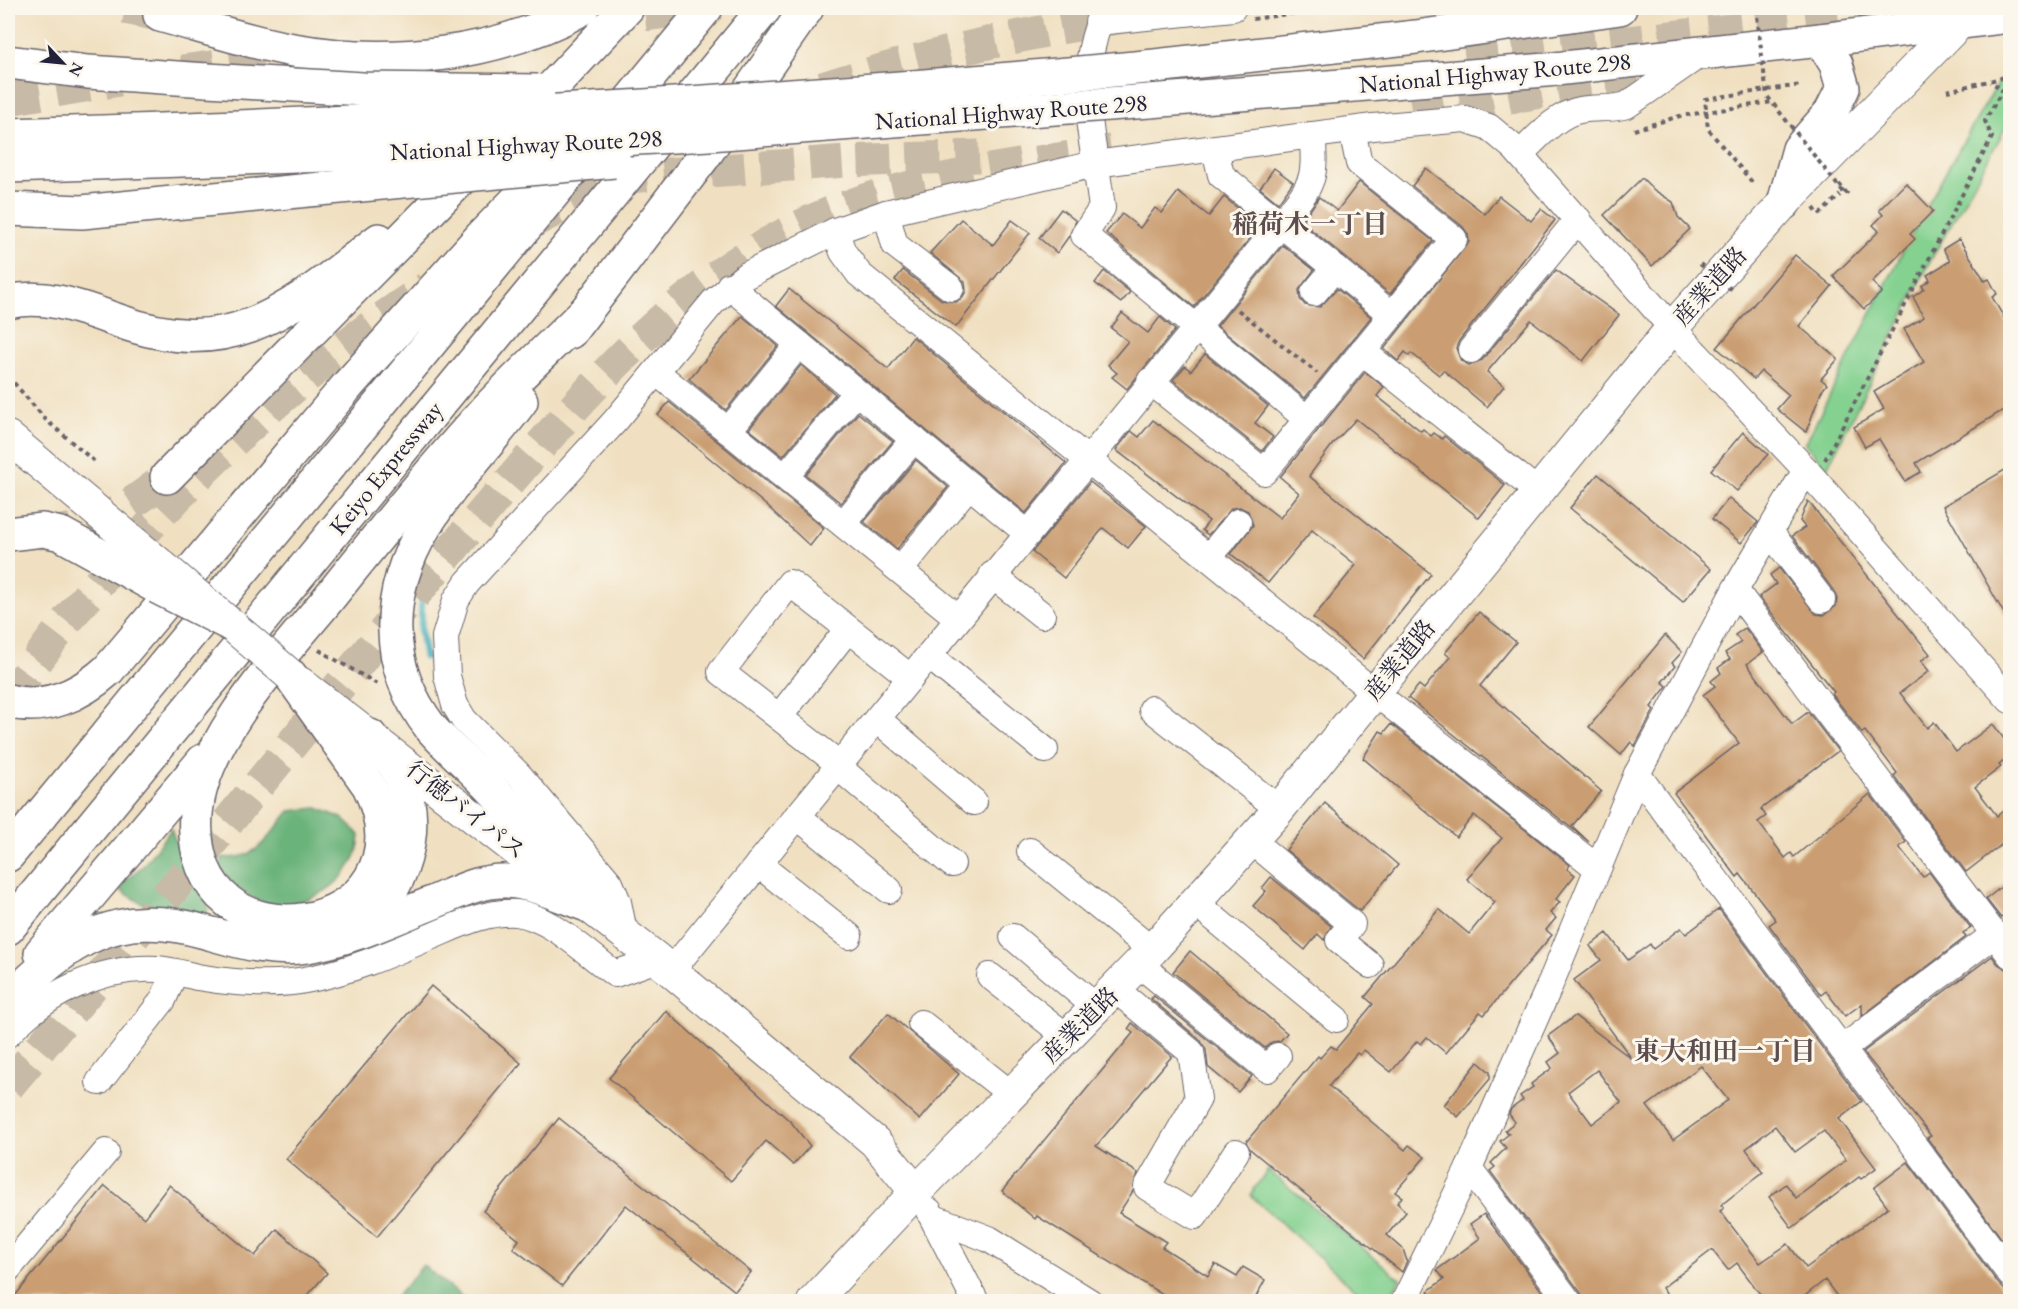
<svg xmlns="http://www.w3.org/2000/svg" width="2018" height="1309" viewBox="0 0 2018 1309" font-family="'EB Garamond','Noto Serif JP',serif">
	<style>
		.green { fill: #84d190; stroke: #537a66; stroke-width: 1.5 }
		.forest { fill: #6bb37a; stroke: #466a5a; stroke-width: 1.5 }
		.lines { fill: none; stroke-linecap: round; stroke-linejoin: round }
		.stream { stroke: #3dacba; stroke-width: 7 }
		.building { fill: #ca9e72; fill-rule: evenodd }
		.highway-tunnel { stroke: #c7baa6; stroke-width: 33; stroke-dasharray: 33 16; stroke-linecap: butt }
		.minor-casing { stroke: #6a646a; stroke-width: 28 }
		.major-casing { stroke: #6a646a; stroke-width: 34 }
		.highway-casing { stroke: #6a646a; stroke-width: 36 }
		.path { stroke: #6a646a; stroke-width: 4; stroke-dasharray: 4.5 4.5; stroke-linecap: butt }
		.minor { stroke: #fff; stroke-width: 26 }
		.major { stroke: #fff; stroke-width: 32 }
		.highway { stroke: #fff; stroke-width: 33 }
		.major-bridge-casing { stroke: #6a646a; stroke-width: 34; stroke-linecap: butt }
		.highway-bridge-casing { stroke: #6a646a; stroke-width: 36; stroke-linecap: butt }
		.path-bridge { stroke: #6a646a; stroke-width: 4; stroke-dasharray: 4.5 4.5; stroke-linecap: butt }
		.major-bridge { stroke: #fff; stroke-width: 32 }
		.highway-bridge { stroke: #fff; stroke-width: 33 }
		.labels { text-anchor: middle; stroke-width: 6; stroke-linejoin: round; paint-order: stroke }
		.street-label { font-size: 24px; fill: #22223b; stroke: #fbf7ec }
		.neighbourhood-label { font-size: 26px; font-weight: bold; fill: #5d4d4e; stroke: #fbf7ec }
	</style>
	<rect width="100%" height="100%" fill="#fbf7ec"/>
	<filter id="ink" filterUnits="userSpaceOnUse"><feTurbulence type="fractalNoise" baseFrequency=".0167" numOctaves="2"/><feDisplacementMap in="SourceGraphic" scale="12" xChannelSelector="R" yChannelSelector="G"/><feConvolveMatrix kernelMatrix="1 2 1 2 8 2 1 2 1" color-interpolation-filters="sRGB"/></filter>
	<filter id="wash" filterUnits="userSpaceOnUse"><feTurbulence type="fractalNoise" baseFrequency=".008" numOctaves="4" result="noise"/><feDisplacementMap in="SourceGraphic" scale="24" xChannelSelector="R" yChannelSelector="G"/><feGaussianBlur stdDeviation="1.35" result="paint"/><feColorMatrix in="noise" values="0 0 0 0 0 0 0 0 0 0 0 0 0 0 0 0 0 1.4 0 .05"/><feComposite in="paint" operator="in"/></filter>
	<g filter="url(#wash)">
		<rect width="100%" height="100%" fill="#f0e0c1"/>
		<g class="green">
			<path d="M2010 79V120L1932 258 1827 468 1805 444C1867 322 1927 197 2000 81Z"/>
			<path d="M1268 1170 1400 1279 1388 1301H1368L1250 1195Z"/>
		</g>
		<g class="forest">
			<path d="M317 808 342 818 360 835C358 878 313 908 271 904 251 902 229 884 220 868L222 857C256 863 270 834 290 811Z"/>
			<path d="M171 829 190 878 208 903V911L201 916 143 904 120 890 124 881 143 866Z"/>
			<path d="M423 1265 467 1301H393Z"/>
		</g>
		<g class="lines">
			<path class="stream" d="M422 595 421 632 425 657"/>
		</g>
		<g id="blocks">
			<g class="building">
				<path d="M1274 168 1293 182 1278 203 1260 188Z"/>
				<path d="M1426 168 1485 214 1499 196 1531 221 1541 209 1555 220 1459 341 1456 348 1461 361 1469 365 1482 360 1556 270 1619 315 1583 361 1531 320 1487 372 1504 386 1487 407 1443 370 1439 375 1411 353 1409 356 1405 352 1398 361 1384 349 1469 242 1468 234 1463 227 1412 186Z"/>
				<path d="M1642 178 1654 190 1673 202 1678 217 1690 229 1652 266 1604 215Z"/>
				<path d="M1359 182 1433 241 1390 294 1302 222 1319 197 1337 211Z"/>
				<path d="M1906 183 1933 211 1910 234 1915 239 1872 282 1882 292 1864 309 1833 276 1879 231 1873 225 1883 215 1879 210Z"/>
				<path d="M1178 192 1209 216 1224 197 1260 226 1194 307 1106 233 1122 214 1140 228 1155 208 1162 213Z"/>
				<path d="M1061 209 1076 221 1069 236 1057 253 1039 238Z"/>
				<path d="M961 219 993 245 1012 220 1030 233 956 327 895 280 903 270 942 300 956 302 962 298 966 291 965 282 930 253Z"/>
				<path d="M1959 239 1985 281 1989 279 1997 294 1992 297 2010 328V406L1916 463 1921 472 1905 481 1879 439 1865 447 1854 427 1884 409 1874 392 1924 362 1904 329 1924 317 1913 297 1924 289 1922 286 1930 280 1927 275 1950 261 1943 249Z"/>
				<path d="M1283 245 1314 270 1299 290 1300 299 1305 305 1320 307 1337 289 1371 317 1305 398 1217 326Z"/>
				<path d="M1795 255 1832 286 1799 326 1838 359 1821 379 1827 384 1821 392 1806 432 1777 409 1789 395 1761 371 1754 379 1717 348Z"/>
				<path d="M1104 271 1130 292 1121 303 1095 283Z"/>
				<path d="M789 289 888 369 913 337 1066 463 1026 513 776 306Z"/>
				<path d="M1122 313 1148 333 1160 317 1175 330 1127 389 1112 377 1117 373 1108 365 1128 341 1111 328Z"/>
				<path d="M742 316 778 346 726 410 689 379Z"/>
				<path d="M1205 354 1268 406 1255 423 1273 437 1262 451 1173 380 1185 366 1191 371Z"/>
				<path d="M801 365 835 394 783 456 749 429Z"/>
				<path d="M1365 372 1384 387 1377 396 1421 431 1423 429 1431 436 1434 433 1442 439 1444 436 1505 485 1479 518 1356 419 1332 445 1309 476 1431 574 1363 659 1313 618 1356 565 1312 530 1268 583 1231 554 1253 525 1248 511 1240 507 1232 508 1208 535 1202 530 1209 521 1116 450 1131 431 1139 437 1153 420 1280 518 1299 493 1280 477Z"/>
				<path d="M669 402 824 528 810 546 767 506 658 415Z"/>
				<path d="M858 413 893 441 841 503 806 475Z"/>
				<path d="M1743 432 1768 454 1737 491 1711 470Z"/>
				<path d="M916 460 948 487 897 549 864 522Z"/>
				<path d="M2010 467V624L1943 506Z"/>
				<path d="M1598 474 1711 569 1683 602 1570 508Z"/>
				<path d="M1090 482 1146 526 1128 548 1103 528 1064 578 1032 552Z"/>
				<path d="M1729 498 1758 522 1741 543 1712 519Z"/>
				<path d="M1808 501 1930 654 1921 661 1929 671 1900 693 1927 728 1934 722 1956 752 1993 724 2010 747V756L1999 765 2001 767 1975 787 1997 816 2010 805V838L1966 872 1894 776 1897 773 1865 731 1862 733 1832 694 1834 692 1759 597 1776 584 1770 575 1779 568 1816 614 1824 615 1836 606 1837 599 1834 591 1792 536 1805 527 1800 521Z"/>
				<path d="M1479 612 1516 642 1480 686 1601 791 1572 826 1589 842 1408 698 1419 685 1424 689 1450 657 1445 653Z"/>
				<path d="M1745 628 1763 652 1747 664 1792 724 1808 712 1838 751 1761 809 1766 816 1758 822 1785 858 1791 853 1794 857 1870 794 1906 842 1899 847 1923 877 1929 872 1971 928 1963 933 1966 937 1862 1016V1004L1845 1016 1826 991 1821 995 1769 925 1776 920 1740 874 1737 877 1674 793 1739 743 1703 695 1715 686 1711 681 1721 673 1718 668 1730 659 1725 653 1741 642 1735 635Z"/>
				<path d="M1665 635 1682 652 1672 663 1675 666 1662 682 1667 686 1651 707 1654 710 1635 746 1631 742 1621 755 1589 727Z"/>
				<path d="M1391 724 1570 865 1567 869 1575 875 1556 899 1560 902 1550 913 1556 918 1546 930 1552 935 1484 1015 1480 1012 1446 1053 1427 1037 1421 1044 1417 1041 1391 1072 1364 1050 1360 1055 1357 1053 1329 1086 1405 1150 1409 1145 1425 1157 1395 1192 1402 1197 1397 1203 1406 1212 1387 1235 1403 1249 1407 1261 1402 1272 1268 1164 1250 1149 1246 1142 1318 1056 1320 1058 1331 1046 1336 1049 1373 1004 1365 997 1439 909 1469 934 1495 902 1467 879 1502 838 1474 815 1456 837 1363 758 1380 731 1384 733Z"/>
				<path d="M1325 803 1398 865 1360 911 1286 850Z"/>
				<path d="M1271 877 1331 926 1324 940 1318 934 1305 950 1253 906 1266 891 1262 888Z"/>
				<path d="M2010 880V911L2001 918 1986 899Z"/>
				<path d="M1719 909 1862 1101 1839 1119 1876 1168 1861 1179 1859 1177 1792 1228 1769 1197 1786 1184 1796 1198 1846 1160 1824 1131 1795 1152 1775 1126 1746 1149 1763 1172 1721 1205 1724 1208 1720 1211 1760 1263 1788 1244 1806 1268 1888 1207 1874 1188 1908 1162 1998 1283 2010 1295V1302H1841L1825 1280 1797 1302H1766L1737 1263 1728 1270 1712 1250 1662 1288 1672 1302H1584L1581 1293 1490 1171 1495 1167 1491 1163 1506 1148 1500 1141 1509 1134 1505 1130 1515 1122 1509 1114 1511 1109 1523 1100 1520 1096 1533 1087 1531 1084 1552 1068 1548 1062 1560 1053 1548 1036 1575 1016 1632 1059 1574 980 1601 960 1590 946 1607 933 1628 960 1650 944 1653 949 1681 928 1686 934ZM1701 1066 1728 1100 1673 1140 1647 1106ZM1597 1070 1621 1102 1592 1124 1568 1092Z"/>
				<path d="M1190 951 1287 1033 1280 1041 1272 1042 1265 1048 1173 972Z"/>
				<path d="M1992 956 1998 964 2010 971V1250L1927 1138 1931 1136 1863 1052Z"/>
				<path d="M431 986 521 1063 377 1237 286 1159Z"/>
				<path d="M1154 996 1252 1076 1238 1092 1208 1067 1206 1050 1201 1041 1151 999Z"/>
				<path d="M666 1011 791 1122 810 1146 793 1165 766 1141 731 1181 609 1078Z"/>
				<path d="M888 1013 959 1074 920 1120 850 1057Z"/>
				<path d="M1132 1023 1172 1056 1096 1146 1138 1173 1133 1191 1119 1213 1166 1242 1162 1247 1208 1276 1215 1264 1237 1277 1243 1267 1265 1280 1253 1302H1174L1037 1216 1035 1219 1002 1191 1133 1033 1128 1029Z"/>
				<path d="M1478 1062 1490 1072V1079L1458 1117 1444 1105Z"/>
				<path d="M559 1118 751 1272 735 1291 626 1205 562 1286 513 1248 519 1240 483 1211Z"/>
				<path d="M169 1185 255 1256 277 1229 327 1273 302 1302H10L105 1186 144 1218Z"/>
				<path d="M1484 1214 1550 1302H1436L1428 1291 1444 1279 1437 1270 1480 1238 1470 1224Z"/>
			</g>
		</g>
	</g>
	<g filter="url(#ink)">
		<use href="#blocks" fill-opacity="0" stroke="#6a646a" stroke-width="1.5"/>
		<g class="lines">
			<g class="highway-tunnel">
				<path d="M125 8 160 15"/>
				<path d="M596 21 698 8"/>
				<path d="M1465 61 1919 8"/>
				<path d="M182 71 306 54"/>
				<path d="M823 88C924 55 1025 33 1129 16"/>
				<path d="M8 99 119 80"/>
				<path d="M1412 114 1663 71"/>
				<path d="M614 178 846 161 979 156"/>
				<path d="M527 225 638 166"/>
				<path d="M39 533C90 533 129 508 167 477"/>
				<path d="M8 700C33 667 57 631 85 599 185 481 297 372 427 288"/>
				<path d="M8 1086C139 932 267 774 396 617 444 559 492 501 542 444 615 360 685 287 785 234 885 181 1000 168 1111 151"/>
			</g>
			<g class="minor-casing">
				<g id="minor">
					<path d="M1105 8C1073 79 1093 135 1102 208L1084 235 1307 419"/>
					<path d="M1098 22 1233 8"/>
					<path d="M1215 149 1221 175 1392 315"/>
					<path d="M1520 154C1536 139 1557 114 1580 110 1596 107 1611 110 1627 105L1699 55"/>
					<path d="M886 213 895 245 951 288"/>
					<path d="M835 231 843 252 859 274 1374 692 1596 867"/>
					<path d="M729 286 1027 533"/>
					<path d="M1314 293 1335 268"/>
					<path d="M1471 350 1578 219"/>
					<path d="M1362 351 1537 491"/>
					<path d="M656 372 958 618"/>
					<path d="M1150 381 1264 472 1454 239 1359 163 1352 130"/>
					<path d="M728 431 799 344"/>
					<path d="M785 477 856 392"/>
					<path d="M843 524 914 439"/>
					<path d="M1770 532 1822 600"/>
					<path d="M1210 556 1238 522"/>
					<path d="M900 570 969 485"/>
					<path d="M992 575 1042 615"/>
					<path d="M1735 590 2010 955"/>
					<path d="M929 656 1045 750"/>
					<path d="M1152 709 1279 809"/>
					<path d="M779 717 848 629"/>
					<path d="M877 719 974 802"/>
					<path d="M839 764 721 672 790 583 911 678"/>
					<path d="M837 766 952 864"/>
					<path d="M1637 774 2010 1274"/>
					<path d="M797 816 889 890"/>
					<path d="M1252 841 1352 924 1339 940 1370 965"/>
					<path d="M1030 851 1152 950"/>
					<path d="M758 864 849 936"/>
					<path d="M1197 904 1336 1019"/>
					<path d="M624 932 618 902 610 883 520 776 464 720 455 705 447 676 445 637 456 600 467 583 616 420 714 301 745 276 835 231 886 213 1095 164 1373 127 1465 119 1489 127 1514 148 1672 328 1806 470 2010 700"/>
					<path d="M1013 937 1097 1008"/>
					<path d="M1139 964 1267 1069 1278 1056"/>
					<path d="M671 971 1281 224C1309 186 1318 184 1312 135"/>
					<path d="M990 976 1067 1037"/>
					<path d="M1115 989 1191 1052 1198 1099 1147 1187 1195 1216 1236 1152"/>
					<path d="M921 1023 1011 1094"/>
					<path d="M8 1034C44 994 101 966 157 969 170 970 184 974 197 977 233 983 274 987 310 979 350 971 388 955 425 939 455 927 483 911 516 913 549 916 589 955 615 974L657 959"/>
					<path d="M1842 1049 1995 934"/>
					<path d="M99 1082 163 1000 175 972"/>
					<path d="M1469 1168 1569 1302"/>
					<path d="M929 1211 976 1302"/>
					<path d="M934 1218 989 1239 1090 1302"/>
					<path d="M8 1269 106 1152"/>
					<path d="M1404 1302 1469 1168 1549 987 1637 774 1735 590 1806 470"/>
				</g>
			</g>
			<g class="major-casing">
				<g id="major">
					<path d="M8 437 168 571"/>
					<path d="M300 683 657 959 875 1142 916 1192"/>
					<path d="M813 1302 916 1192 1152 950 1276 813 1672 328 1784 203 1972 10"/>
				</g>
			</g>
			<g class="highway-casing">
				<g id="highway">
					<path d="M160 15C204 27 248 42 293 50 389 67 497 56 583 8"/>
					<path d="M8 62 88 72 207 80"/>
					<path d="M1146 67 1416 37 1620 8"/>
					<path d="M1149 101 1546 70 1821 40 2010 16"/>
					<path d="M521 120 627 8"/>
					<path d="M1784 203 1799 149 1831 112 1843 88 1836 64 1821 40"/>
					<path d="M8 209 82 212 173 203"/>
					<path d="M8 302C47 293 82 308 119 321 234 363 292 307 379 240"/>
					<path d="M570 332 704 156 807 8"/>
					<path d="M521 401C490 444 451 482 424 528 385 593 383 666 431 728 450 750 473 768 492 789 528 827 563 866 593 907"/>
					<path d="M167 477 478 162"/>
					<path d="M8 534 43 530 61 534 157 587"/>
					<path d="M290 675 369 786C441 938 184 981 196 814 201 742 279 658 324 604 377 538 430 471 487 409 518 376 551 346 583 314"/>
					<path d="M8 701C45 711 80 695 108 670L349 384 481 237 550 166"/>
					<path d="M8 855 706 8"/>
					<path d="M357 927C405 892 423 828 399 773 393 760 379 748 370 736"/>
					<path d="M8 928 765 8"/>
					<path d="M41 953 203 761"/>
					<path d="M8 1001C69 941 114 906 205 932 238 941 272 952 307 946 350 939 392 919 432 903 456 893 479 880 506 881 534 882 565 898 593 907"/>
				</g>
			</g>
			<g class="path">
				<path d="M1373 8 1374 17"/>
				<path d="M1253 19 1329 8"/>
				<path d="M1947 91 2010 76"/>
				<path d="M1634 130 1680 116 1772 102"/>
				<path d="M1752 182 1708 129 1705 99 1801 85"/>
				<path d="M1839 184 1850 197"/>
				<path d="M1814 208 1819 215 1840 195"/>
				<path d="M1238 310 1317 373"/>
				<path d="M8 376 46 420 95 462"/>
				<path d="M1825 460 1992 137 1985 121 2003 89 1990 82"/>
				<path d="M319 650 377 684"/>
			</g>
			<use href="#minor" class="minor"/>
			<use href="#major" class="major"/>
			<use href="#highway" class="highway"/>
			<g class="major-bridge-casing">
				<path id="major-bridge" d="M168 571 290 675"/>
			</g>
			<g class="highway-bridge-casing">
				<g id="highway-bridge">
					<path d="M207 80 363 89 538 91"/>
					<path d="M8 135C387 124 768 102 1146 67"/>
					<path d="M8 166 356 154 709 134 1149 101"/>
					<path d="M173 203 614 161"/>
					<path d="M157 587 232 625"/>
				</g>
			</g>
			<g class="path-bridge">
				<path d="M1756 8 1767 96 1843 192 1840 195"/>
				<path d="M1700 264 1733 291"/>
			</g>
			<use href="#major-bridge" class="major-bridge"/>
			<use href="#highway-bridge" class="highway-bridge"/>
		</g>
	</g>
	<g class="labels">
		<g class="street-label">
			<text transform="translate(1495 73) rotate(-5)" y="8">National Highway Route 298</text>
			<text transform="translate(1011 112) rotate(-4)" y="8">National Highway Route 298</text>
			<text transform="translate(526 145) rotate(-3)" y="8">National Highway Route 298</text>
			<text transform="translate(1710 286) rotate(-48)" y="8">産業道路</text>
			<text transform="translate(386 468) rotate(-51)" y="8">Keiyo Expressway</text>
			<text transform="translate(1400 660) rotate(-51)" y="8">産業道路</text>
			<text transform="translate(466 810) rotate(38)" y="8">行徳バイパス</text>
			<text transform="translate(1080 1025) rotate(-45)" y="8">産業道路</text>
		</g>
		<g class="neighbourhood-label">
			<text x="1310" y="233">稲荷木一丁目</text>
			<text x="1725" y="1060">東大和田一丁目</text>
		</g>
	</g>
	<rect width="2018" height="1309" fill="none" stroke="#fbf7ec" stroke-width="30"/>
	<g transform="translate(63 63) rotate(116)" stroke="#fbf7ec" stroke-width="4.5" paint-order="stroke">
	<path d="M0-4.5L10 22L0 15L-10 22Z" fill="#22223b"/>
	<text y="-9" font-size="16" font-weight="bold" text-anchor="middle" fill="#22223b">N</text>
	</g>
</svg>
